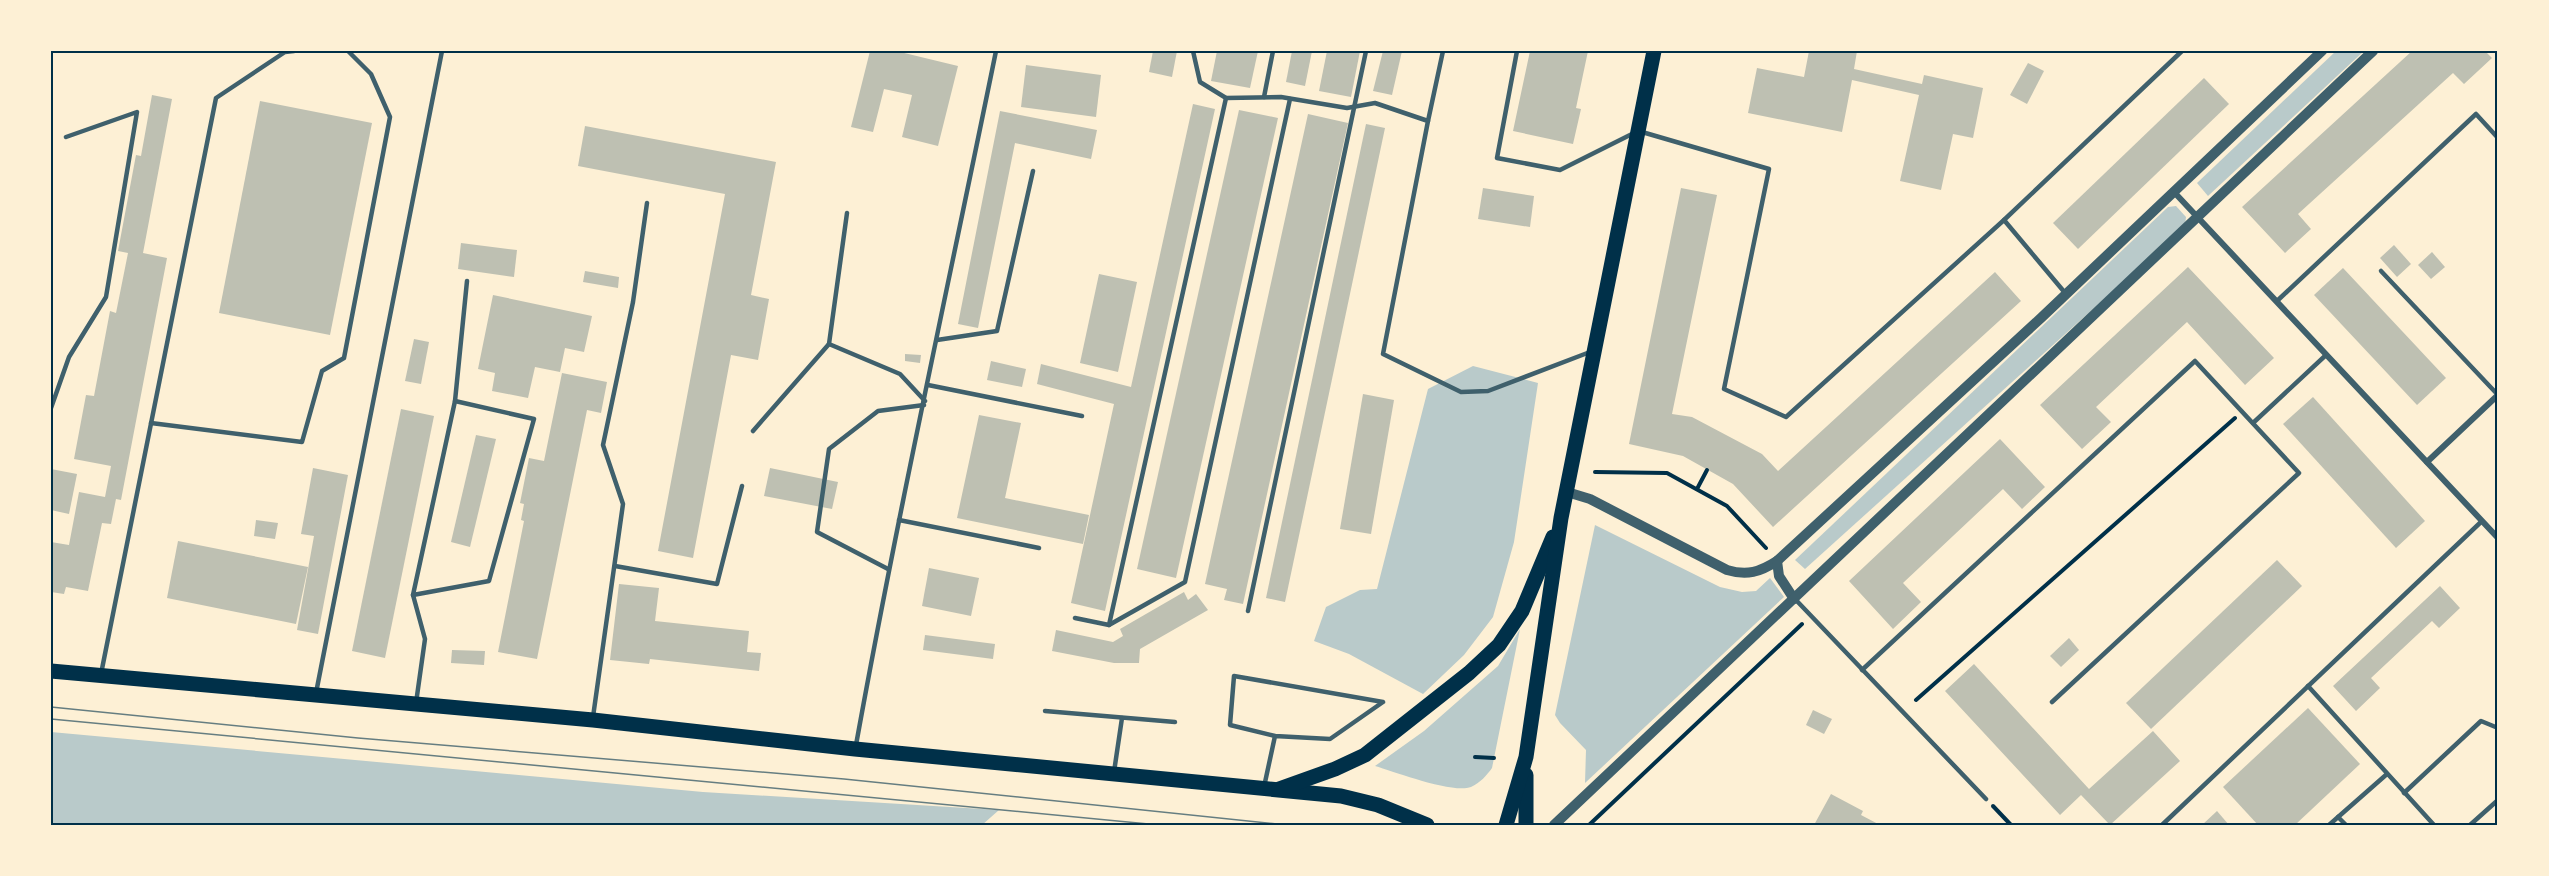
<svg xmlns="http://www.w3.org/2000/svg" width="2549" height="876" viewBox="0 0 2549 876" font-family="Rubik,sans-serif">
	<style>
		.green { fill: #b9caca }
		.building { fill: #bec0b2 }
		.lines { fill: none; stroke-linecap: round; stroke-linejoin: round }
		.path { stroke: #003049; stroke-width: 4 }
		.service { stroke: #3f606c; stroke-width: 4.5 }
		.minor { stroke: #3f606c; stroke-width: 6 }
		.tertiary { stroke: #3f606c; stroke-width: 10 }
		.primary { stroke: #003049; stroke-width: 15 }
		.tram { stroke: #657d81; stroke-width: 1.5 }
		.neatline { fill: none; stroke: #003049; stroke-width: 2 }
	</style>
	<rect width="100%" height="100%" fill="#fdf0d5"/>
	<g class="green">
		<path d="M2336 51H2364L2208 196 2197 183Z"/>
		<path d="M2176 206 2186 217 2185 226 1805 569 1795 560 2168 207Z"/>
		<path d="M1473 366 1538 383 1514 542 1493 617 1464 655 1423 694 1349 654 1314 641 1326 607 1360 590 1377 589 1428 389Z"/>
		<path d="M1595 525 1720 587 1742 592 1756 591 1770 578 1784 597 1585 783 1586 750 1560 723 1555 715Z"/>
		<path d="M1520 629 1492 768C1487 775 1480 783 1471 787 1453 794 1395 772 1375 766L1424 731 1498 666Z"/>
		<path d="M51 732 703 792 999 810 982 825H51Z"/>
	</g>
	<g class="building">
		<path d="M870 51H896L958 66 938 146 902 137 912 95 884 89 873 132 851 127Z"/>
		<path d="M1153 51H1177L1172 77 1149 72Z"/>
		<path d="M1217 51H1258L1250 88 1211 81Z"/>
		<path d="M1292 51H1312L1305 86 1286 82Z"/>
		<path d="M1327 51H1360L1351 97 1319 91Z"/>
		<path d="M1383 51H1402L1392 95 1373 91Z"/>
		<path d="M1530 51H1588L1576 108 1581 109 1573 144 1513 131Z"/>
		<path d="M1809 51H1857L1854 69 1922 84 1924 75 1983 88 1973 138 1953 134 1941 190 1900 181 1919 95 1852 80 1842 132 1748 113 1757 68 1804 77Z"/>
		<path d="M2412 51H2485L2492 58 2464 84 2453 73 2298 214 2311 229 2285 253 2242 207Z"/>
		<path d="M2028 63 2044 71 2027 104 2010 95Z"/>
		<path d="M1026 65 1101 75 1096 117 1021 107Z"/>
		<path d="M2204 78 2229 104 2078 249 2053 223Z"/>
		<path d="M152 95 172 99 143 253 167 258 121 500 116 499 111 524 102 523 88 591 66 587 64 594 51 592V542L69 545 79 492 105 497 111 466 74 459 86 395 94 396 110 311 116 313 128 253 118 251 136 155 141 156Z"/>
		<path d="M260 101 372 123 330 335 219 313Z"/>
		<path d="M1193 104 1215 109 1105 611 1071 603 1114 404 1037 384 1041 364 1131 387Z"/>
		<path d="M1239 110 1278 118 1176 578 1137 569Z"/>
		<path d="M1000 111 1097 130 1091 159 1015 143 978 328 958 324Z"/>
		<path d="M1308 114 1348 123 1243 604 1224 600 1227 589 1205 584Z"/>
		<path d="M1366 124 1385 128 1285 602 1266 598Z"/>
		<path d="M585 126 776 162 751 295 769 299 758 360 731 355 693 558 658 551 725 194 578 166Z"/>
		<path d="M1483 188 1534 196 1530 227 1478 219Z"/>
		<path d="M1681 188 1717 195 1672 414 1692 417 1762 454 1778 471 1995 272 2021 301 1773 527 1733 484 1683 456 1629 444Z"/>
		<path d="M461 243 517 250 514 277 458 269Z"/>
		<path d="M2394 245 2411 264 2397 277 2380 258Z"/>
		<path d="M2432 252 2445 267 2431 279 2418 265Z"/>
		<path d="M2188 267 2274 358 2245 385 2187 322 2096 407 2111 422 2082 449 2040 405Z"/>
		<path d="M2343 268 2446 378 2417 405 2314 295Z"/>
		<path d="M585 271 619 277 618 288 583 282Z"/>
		<path d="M1099 274 1137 282 1118 372 1080 363Z"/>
		<path d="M493 295 592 316 584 352 565 348 560 372 535 367 528 398 492 391 495 373 478 369Z"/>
		<path d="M414 339 429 342 421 384 405 381Z"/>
		<path d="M905 354 921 355 920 363 905 361Z"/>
		<path d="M991 361 1026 369 1022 387 987 380Z"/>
		<path d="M562 373 607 382 601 413 587 410 537 659 498 652 524 521 521 520 524 504 520 503 529 458 544 461Z"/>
		<path d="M1363 394 1394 400 1371 534 1340 529Z"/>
		<path d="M2313 397 2425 521 2396 548 2283 424Z"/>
		<path d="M401 409 434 416 385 658 352 651Z"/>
		<path d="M979 415 1021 423 1005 498 1089 515 1083 544 957 518Z"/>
		<path d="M476 435 496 439 470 547 451 542Z"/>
		<path d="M2000 439 2045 487 2022 509 2003 489 1903 583 1921 602 1893 629 1849 581Z"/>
		<path d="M313 468 348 475 318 634 297 630 314 536 301 534Z"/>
		<path d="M770 468 838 482 832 509 764 496Z"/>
		<path d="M51 469 77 474 69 514 51 510Z"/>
		<path d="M256 520 278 523 275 539 254 536Z"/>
		<path d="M178 541 308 567 296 624 167 598Z"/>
		<path d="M2277 560 2302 586 2151 729 2126 703Z"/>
		<path d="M929 568 979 578 971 616 922 606Z"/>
		<path d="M619 584 659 588 655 621 749 631 747 652 761 653 759 671 650 659 649 664 610 660Z"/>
		<path d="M2440 586 2460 608 2439 628 2432 621 2371 678 2380 688 2356 711 2333 686Z"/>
		<path d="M1184 592 1188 600 1196 594 1208 610 1140 649 1139 663H1114L1052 651 1056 630 1113 642 1123 636 1120 629Z"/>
		<path d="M925 635 995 644 993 659 923 650Z"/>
		<path d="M2069 638 2079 650 2061 667 2050 656Z"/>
		<path d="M452 650 485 651 484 665 451 663Z"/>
		<path d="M1974 664 2089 789 2153 731 2180 761 2110 825 2081 795 2060 815 1945 691Z"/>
		<path d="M2308 708 2360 764 2295 825H2258L2223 787Z"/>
		<path d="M1813 710 1832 719 1824 734 1806 725Z"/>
		<path d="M1831 794 1863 811 1861 815 1880 825H1814Z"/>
		<path d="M2217 811 2229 825H2202Z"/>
	</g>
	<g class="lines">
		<g class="path">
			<path d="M1595 472 1667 473 1727 506 1766 548"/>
			<path d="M1697 489 1707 470"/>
			<path d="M1916 700 2235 418"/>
			<path d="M1475 757 1494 758"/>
			<path d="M1993 806 2011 825"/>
			<path d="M1589 825 1802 624"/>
		</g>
		<g class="service">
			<path d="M1193 51 1200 82 1226 98 1281 97 1347 108 1375 103 1428 121 1383 354 1461 392 1488 391 1590 352"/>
			<path d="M1517 51 1497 158 1560 170 1634 133"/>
			<path d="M1264 97 1273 51"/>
			<path d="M1428 121 1443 51"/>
			<path d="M1642 132 1769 169 1724 389 1786 417 2004 220 2182 51"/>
			<path d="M847 213 829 344 900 374 925 401"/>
			<path d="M2004 220 2066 294"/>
			<path d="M2381 271 2498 395"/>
			<path d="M2277 301 2476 114 2498 138"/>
			<path d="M937 340 997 331 1033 171"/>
			<path d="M928 385 1082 416"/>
			<path d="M51 408 69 357 106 297 137 112 66 137"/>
			<path d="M151 423 302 442 322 371 344 358 390 117 371 74 348 51"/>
			<path d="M2253 423 2326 355"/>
			<path d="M753 431 829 344"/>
			<path d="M899 520 1039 548"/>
			<path d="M615 566 717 584 742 486"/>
			<path d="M888 569 817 532 829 449 878 411 924 405"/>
			<path d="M413 595 489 581 534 419 455 401"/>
			<path d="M1795 599 1986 799"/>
			<path d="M1248 611 1366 51"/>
			<path d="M1075 618 1109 625 1185 582 1290 99"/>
			<path d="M1109 625 1226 98"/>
			<path d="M1862 670 2195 361 2299 473 2052 702"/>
			<path d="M101 674 216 98 285 52 294 51"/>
			<path d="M2308 686 2434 825"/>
			<path d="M316 693 442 51"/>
			<path d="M416 703 425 639 413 595 455 401 467 281"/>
			<path d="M1045 711 1175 722"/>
			<path d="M593 717 623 504 603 445 633 302 647 203"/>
			<path d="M856 745C898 513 949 282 996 51"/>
			<path d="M1114 772 1122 718"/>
			<path d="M1264 787 1275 736 1330 739 1383 702 1234 676 1230 725 1275 736"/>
			<path d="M2404 793 2481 721 2498 728"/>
			<path d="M2338 817 2346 825"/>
			<path d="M2162 825 2482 521"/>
			<path d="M2329 825 2387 774"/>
			<path d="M2470 825 2498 800"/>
		</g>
		<g class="minor">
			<path d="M2174 192 2498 538"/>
			<path d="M2427 462 2498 395"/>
		</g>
		<g class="tertiary">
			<path d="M1567 492 1590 499 1727 570C1747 576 1760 572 1777 561L2042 317 2322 51"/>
			<path d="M1777 561 1779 576 1794 599"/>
			<path d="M1554 825 2373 51"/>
		</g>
		<g class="primary">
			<path d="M51 671 593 720 855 749 1341 796 1378 805 1427 825"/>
			<path d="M1526 775V825"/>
			<path d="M1279 789 1335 769 1365 755 1469 673 1499 645 1522 611 1553 537"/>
			<path d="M1506 825 1526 757 1561 518 1654 51"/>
		</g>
		<g class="tram">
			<path d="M51 707 358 738 844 779 1287 825"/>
			<path d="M51 719 1159 825"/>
		</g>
	</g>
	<rect width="2549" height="876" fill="none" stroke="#fdf0d5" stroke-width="105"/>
	<rect x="52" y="52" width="2444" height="772" class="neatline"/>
</svg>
